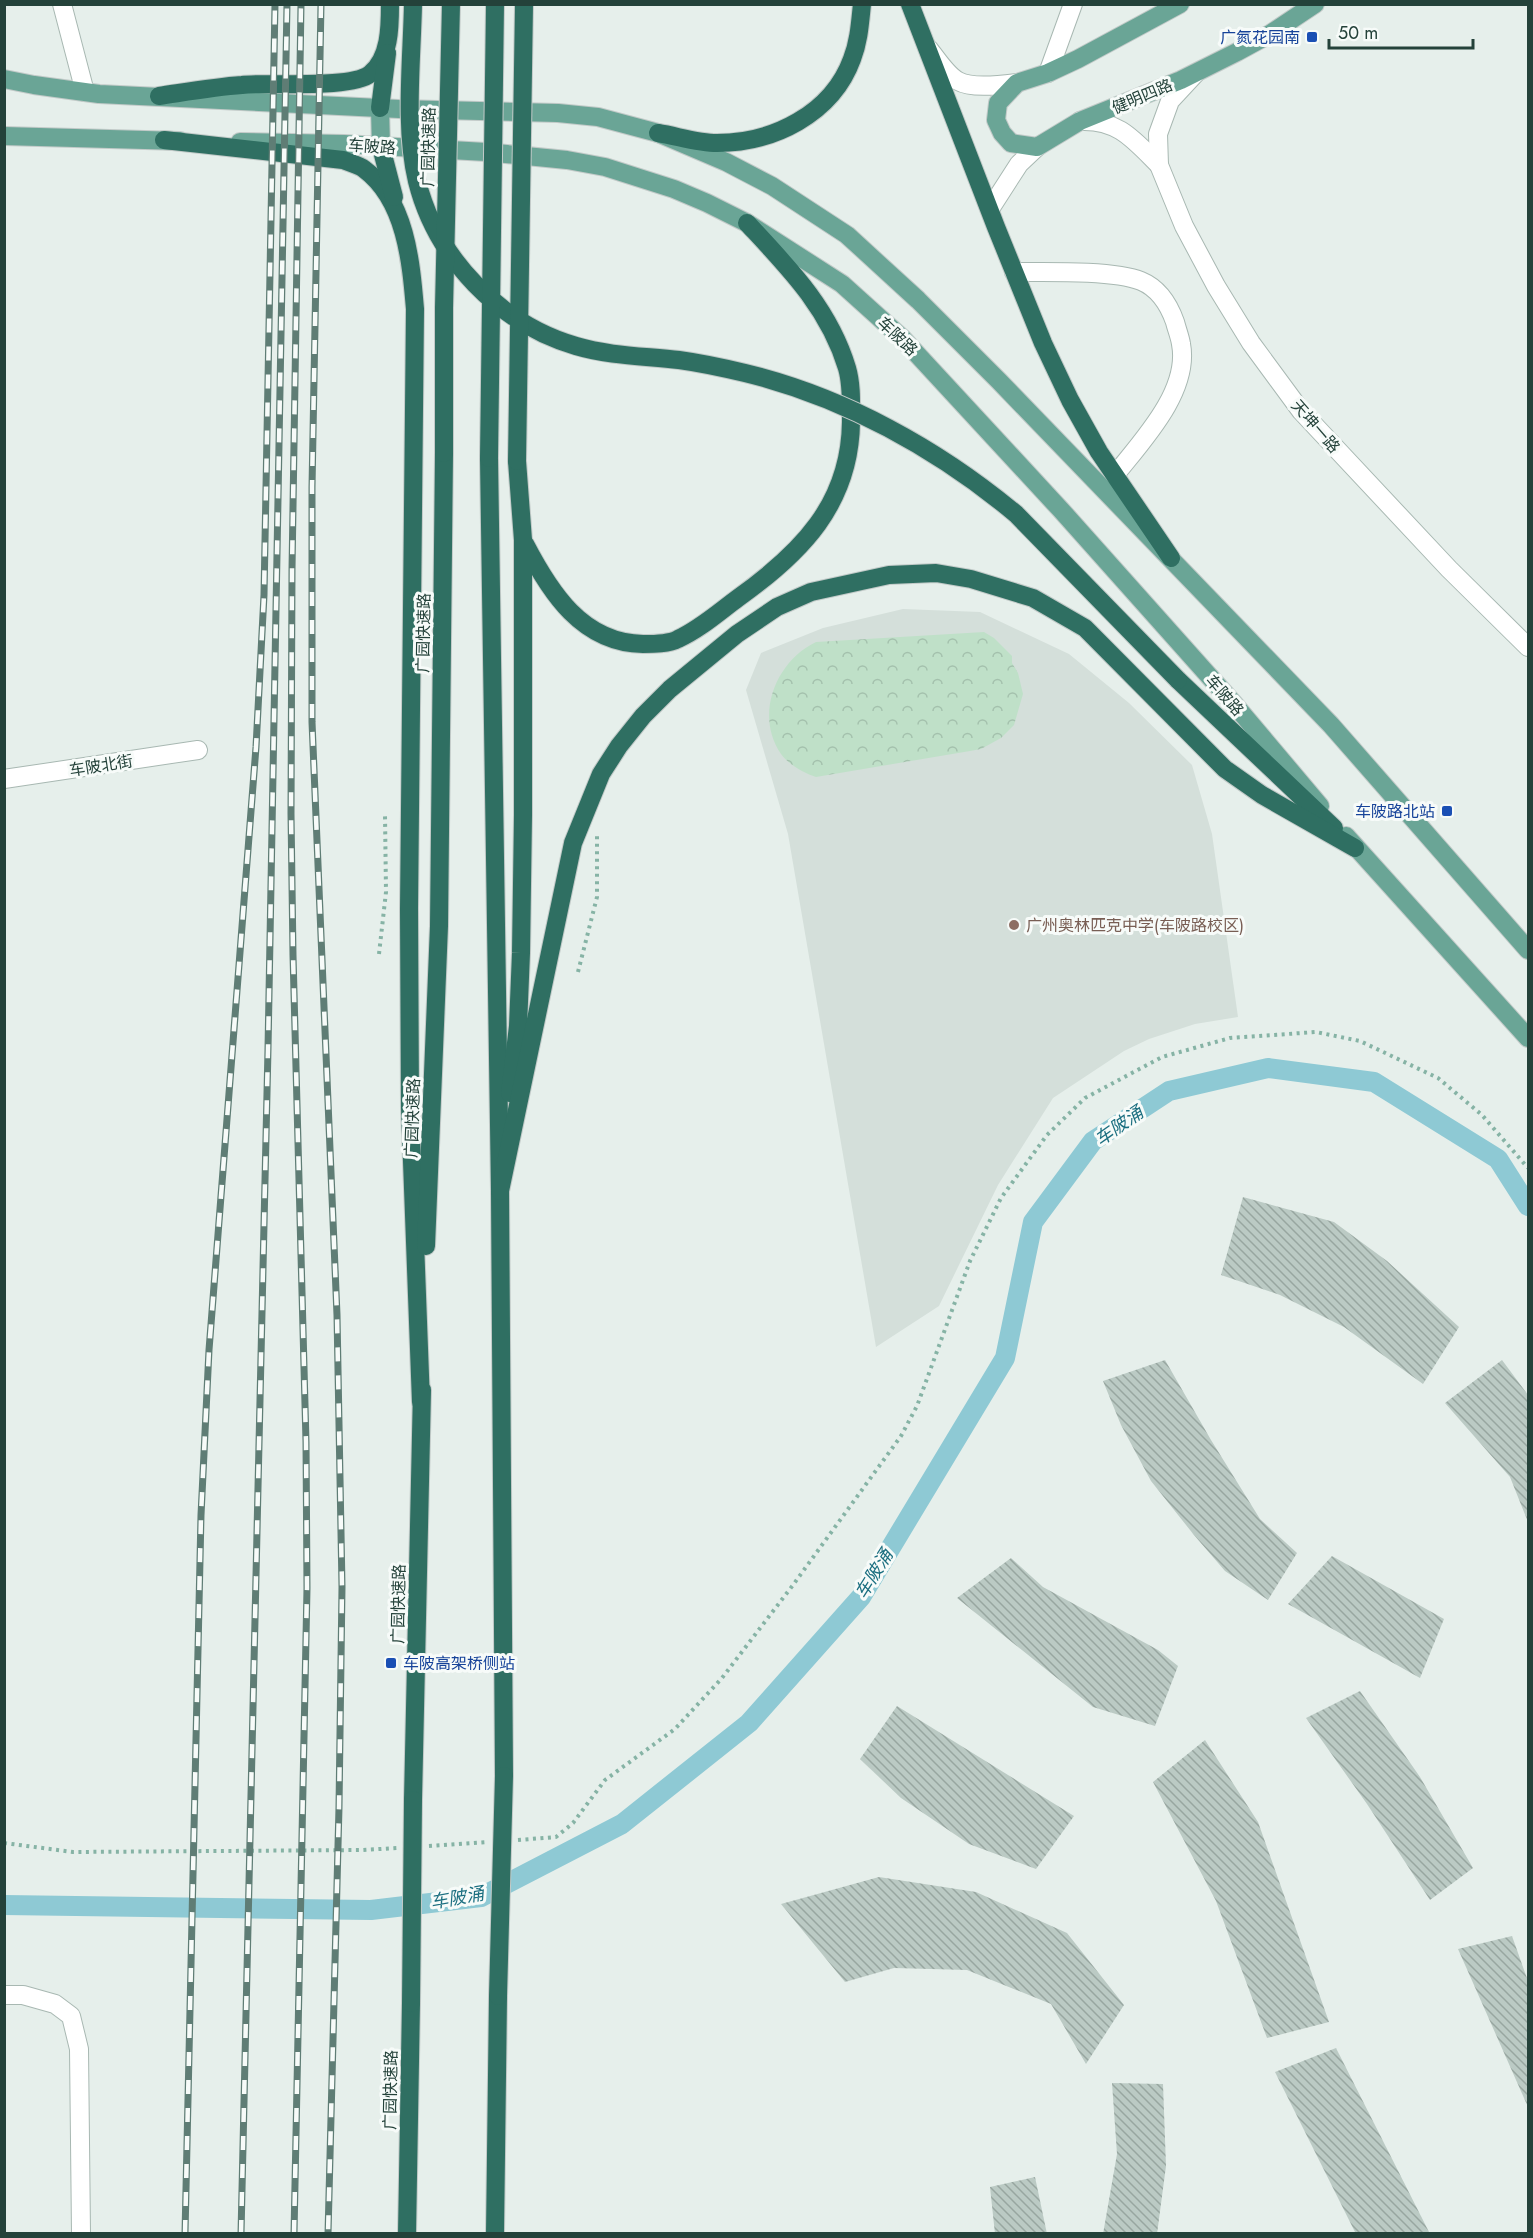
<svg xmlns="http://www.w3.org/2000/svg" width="1533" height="2238" viewBox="0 0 1533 2238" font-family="Jost,'Noto Sans SC',sans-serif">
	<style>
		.built { fill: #d4dfda }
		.park { fill: url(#park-crowns) }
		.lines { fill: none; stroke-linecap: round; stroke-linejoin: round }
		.canal { stroke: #8ec9d4; stroke-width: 20 }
		.building { fill: url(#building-back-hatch) }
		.minor-casing { stroke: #a8b8b2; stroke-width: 20 }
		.major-casing { stroke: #c2cac8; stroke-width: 20 }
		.highway-casing { stroke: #c2cac8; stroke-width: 20 }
		.path { stroke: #86b3a5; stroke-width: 4; stroke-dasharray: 3 4.5; stroke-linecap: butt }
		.minor { stroke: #fff; stroke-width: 18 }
		.major { stroke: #6aa596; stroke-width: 18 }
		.highway { stroke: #2f6f62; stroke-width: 18 }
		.rail-casing { stroke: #5f7d75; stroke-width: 7 }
		.rail { stroke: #f7fbf9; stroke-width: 4.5; stroke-dasharray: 14; stroke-linecap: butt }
		.highway-bridge-casing { stroke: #c2cac8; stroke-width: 20; stroke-linecap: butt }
		.highway-bridge { stroke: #2f6f62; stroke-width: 18 }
		.transit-dot { fill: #1a4fb4; stroke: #f7fbf9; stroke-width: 2 }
		.education-dot { fill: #8d6e63; stroke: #f7fbf9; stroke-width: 2 }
		.labels { text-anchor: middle; stroke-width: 6; stroke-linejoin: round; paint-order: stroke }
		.transit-label { font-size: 16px; fill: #164399; stroke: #f7fbf9; text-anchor: end }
		.street-label { font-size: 16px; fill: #24423a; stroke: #f7fbf9 }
		.education-label { font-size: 16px; fill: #785e54; stroke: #f7fbf9; text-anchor: start }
		.water-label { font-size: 18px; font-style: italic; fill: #1c6f80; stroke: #f7fbf9 }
	</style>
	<defs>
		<pattern id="park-crowns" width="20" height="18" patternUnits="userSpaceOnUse" patternTransform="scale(1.5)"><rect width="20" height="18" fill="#bfe0c8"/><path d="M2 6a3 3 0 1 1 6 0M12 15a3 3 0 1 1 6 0" fill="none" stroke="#a4c1ad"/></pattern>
		<pattern id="building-back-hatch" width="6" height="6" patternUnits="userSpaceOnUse" patternTransform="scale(1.5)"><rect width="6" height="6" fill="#bbcac4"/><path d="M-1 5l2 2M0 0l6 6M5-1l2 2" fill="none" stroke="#98a6a0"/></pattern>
	</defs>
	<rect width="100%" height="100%" fill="#e6efeb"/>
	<path class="built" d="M903 609 980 612 1069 654 1129 703 1192 765 1212 834 1238 1017 1195 1024 1149 1039 1124 1051 1053 1098 998 1185 939 1306 876 1347 788 834 746 690 761 653 823 628Z"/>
	<path class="park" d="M984 632 994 638 1012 656V663L1018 673 1023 694 1014 725 1001 738 981 749 970 751 816 777C804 773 789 765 781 754 754 715 776 661 816 642Z"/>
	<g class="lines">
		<path class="canal" d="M4 1905 371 1910 481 1897 622 1824 749 1723 861 1597 1005 1358 1033 1222 1093 1141 1169 1091 1268 1068 1374 1082 1498 1159 1528 1206"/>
	</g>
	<g class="building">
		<path d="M1243 1197 1334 1222 1387 1261 1459 1327 1423 1384 1344 1327 1280 1295 1221 1275Z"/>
		<path d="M1165 1360 1211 1440 1260 1519 1297 1553 1268 1600 1225 1571 1194 1535 1151 1481 1121 1425 1103 1381Z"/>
		<path d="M1502 1360 1528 1395V1522L1510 1477 1445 1403Z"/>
		<path d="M1332 1556 1444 1619 1420 1678 1288 1604Z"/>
		<path d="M1011 1558 1043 1587 1158 1650 1178 1666 1155 1726 1093 1707 957 1598Z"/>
		<path d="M1360 1691 1420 1777 1473 1868 1430 1900 1367 1804 1306 1718Z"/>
		<path d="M897 1706 1074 1816 1036 1869 969 1844 901 1798 860 1759Z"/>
		<path d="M1205 1740 1258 1822 1329 2022 1267 2038 1216 1901 1153 1782Z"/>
		<path d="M879 1877 976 1892 1067 1933 1124 2005 1086 2064 1051 2004 967 1970 894 1968 845 1982 781 1904Z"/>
		<path d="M1512 1936 1528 1981V2107L1458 1949Z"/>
		<path d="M1336 2048 1430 2234H1356L1275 2072Z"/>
		<path d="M1112 2083 1163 2084 1166 2166 1157 2234H1103L1117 2154Z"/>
		<path d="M1035 2177 1047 2234H995L990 2187Z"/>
	</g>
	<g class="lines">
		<g class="minor-casing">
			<g id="minor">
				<path d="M62 4 85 92"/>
				<path d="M929 49C937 59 947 75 958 81 972 89 1001 85 1017 83"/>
				<path d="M1048 73 1073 4"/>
				<path d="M1196 73 1170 101 1158 134 1159 165 1184 226 1216 286 1251 343 1301 411 1449 569 1528 647"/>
				<path d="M1080 121C1118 119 1134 140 1159 165"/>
				<path d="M990 209 1019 164 1037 147"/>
				<path d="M1014 272C1045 272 1114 270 1141 281 1158 288 1169 305 1175 322 1177 330 1180 337 1181 344 1190 391 1142 441 1115 475"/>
				<path d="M4 779 198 750"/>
				<path d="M4 1995H23L55 2004 71 2016 79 2049 81 2234"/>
			</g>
		</g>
		<g class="major-casing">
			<g id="major">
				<path d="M1180 4 1078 59 1048 73 1017 83 998 103 996 120 1002 133 1011 143 1037 147 1080 121 1181 80 1237 52 1270 34 1315 4"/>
				<path d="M4 79 34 85 99 94 399 109 558 113 598 117 658 133 726 162 772 186 847 235 918 300 999 381 1331 725 1528 950"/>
				<path d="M380 108 381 147"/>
				<path d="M4 136 180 141"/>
				<path d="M240 142 344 144 486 152 567 160 605 167 674 189 707 203 747 223 842 284 903 339 1061 510 1234 704 1320 806"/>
				<path d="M1346 836 1528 1038"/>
			</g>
		</g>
		<g class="highway-casing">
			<g id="highway">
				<path d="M910 4 996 227 1043 343 1070 400 1099 452 1171 558"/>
				<path d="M159 96C186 92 214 87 242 85 270 82 351 89 370 74 390 58 390 27 390 4"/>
				<path d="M380 108 387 53"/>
				<path d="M658 133C677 136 698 143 717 143 773 143 832 114 852 59 859 41 860 23 862 4"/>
				<path d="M164 140 343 160C350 163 359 165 364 169 406 200 411 262 415 309L409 909 410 1108 421 1402"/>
				<path d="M381 147 394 197"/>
				<path d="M489 458 500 1191 504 1776"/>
				<path d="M525 544C550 592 582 643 643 644 653 644 669 644 678 639 700 629 719 612 738 598 801 553 850 504 851 422 851 404 852 385 847 368 829 308 788 267 747 223"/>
				<path d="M1178 680 1334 828"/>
				<path d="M510 1093 518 1026 521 953 523 815V540L517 461"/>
				<path d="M500 1191 573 843 601 774 619 746 643 716 670 689 737 634 777 607 811 592 889 575 936 573 971 579 1033 598 1085 628 1225 769 1262 795 1355 848"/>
				<path d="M426 1246 439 926 444 453"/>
				<path d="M413 1800 422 1390"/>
				<path d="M407 2234 411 2003"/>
				<path d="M495 2234 498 1996"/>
			</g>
		</g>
		<g class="path">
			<path d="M379 954 386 892 385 815"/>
			<path d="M578 972 597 897V834"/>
			<path d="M518 1840 556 1837 573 1823 605 1780 675 1729 722 1678 793 1585 901 1436 917 1406 970 1261 1001 1198 1047 1135 1085 1098 1162 1057 1230 1038 1316 1032 1360 1041 1438 1078 1482 1115 1528 1168"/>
			<path d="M4 1843 73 1852 363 1850 397 1848"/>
			<path d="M429 1846 487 1842"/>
		</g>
		<use href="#minor" class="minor"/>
		<use href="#major" class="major"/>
		<use href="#highway" class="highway"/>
		<g class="rail-casing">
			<g id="rail">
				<path d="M321 4 312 487V722L337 1315 342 1587 339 1807 328 2234"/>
				<path d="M185 2234 201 1515 209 1350 256 747 264 595 275 4"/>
				<path d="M241 2234 268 1049 287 4"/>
				<path d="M294 2234 307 1588 306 1442 293 955 291 814 292 570 301 4"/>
			</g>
		</g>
		<use href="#rail" class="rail"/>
		<g class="highway-bridge-casing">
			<g id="highway-bridge">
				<path d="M413 4C412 59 404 128 417 181 436 258 500 324 576 346 610 356 644 356 679 360 701 363 724 368 745 373 844 397 938 449 1016 514L1178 680"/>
				<path d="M444 453V308L451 4"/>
				<path d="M489 458 495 4"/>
				<path d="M517 461 524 4"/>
				<path d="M498 1996 504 1776"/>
				<path d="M411 2003 413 1800"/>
			</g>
		</g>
		<use href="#highway-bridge" class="highway-bridge"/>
	</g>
	<g class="transit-dot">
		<rect x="1306" y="31" width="12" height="12" rx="3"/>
		<rect x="1441" y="805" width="12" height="12" rx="3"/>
		<rect x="385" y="1657" width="12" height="12" rx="3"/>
	</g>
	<circle class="education-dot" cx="1014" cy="925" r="6"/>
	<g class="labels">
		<g class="transit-label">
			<text x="1300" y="43">广氮花园南</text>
			<text x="1435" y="817">车陂路北站</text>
			<text x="403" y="1669" text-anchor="start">车陂高架桥侧站</text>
		</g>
		<g class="street-label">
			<text transform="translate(1142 96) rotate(-23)" y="6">健明四路</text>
			<text transform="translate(372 146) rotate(4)" y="6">车陂路</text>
			<text transform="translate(428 147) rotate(-89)" y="6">广园快速路</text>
			<text transform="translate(898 336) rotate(44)" y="6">车陂路</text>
			<text transform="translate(1316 426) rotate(49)" y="6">天坤一路</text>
			<text transform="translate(423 633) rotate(-89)" y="6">广园快速路</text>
			<text transform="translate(1225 695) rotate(49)" y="6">车陂路</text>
			<text transform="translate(101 765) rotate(-9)" y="6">车陂北街</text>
			<text transform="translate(412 1118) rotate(-88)" y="6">广园快速路</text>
			<text transform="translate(398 1604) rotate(-89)" y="6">广园快速路</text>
			<text transform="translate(390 2090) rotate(-89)" y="6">广园快速路</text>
		</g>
		<g class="education-label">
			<text x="1026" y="931">广州奥林匹克中学(车陂路校区)</text>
		</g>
		<g class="water-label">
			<text transform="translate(1119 1126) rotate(-35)" y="6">车陂涌</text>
			<text transform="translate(874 1574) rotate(-58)" y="6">车陂涌</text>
			<text transform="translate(457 1898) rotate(-10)" y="6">车陂涌</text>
		</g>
	</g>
	<rect width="1533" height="2238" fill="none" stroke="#24423a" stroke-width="12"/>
	<path d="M1329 39v9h144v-9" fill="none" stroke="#24423a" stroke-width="3"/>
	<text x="1338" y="39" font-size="18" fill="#24423a" stroke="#f7fbf9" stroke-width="4.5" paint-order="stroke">50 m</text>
</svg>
